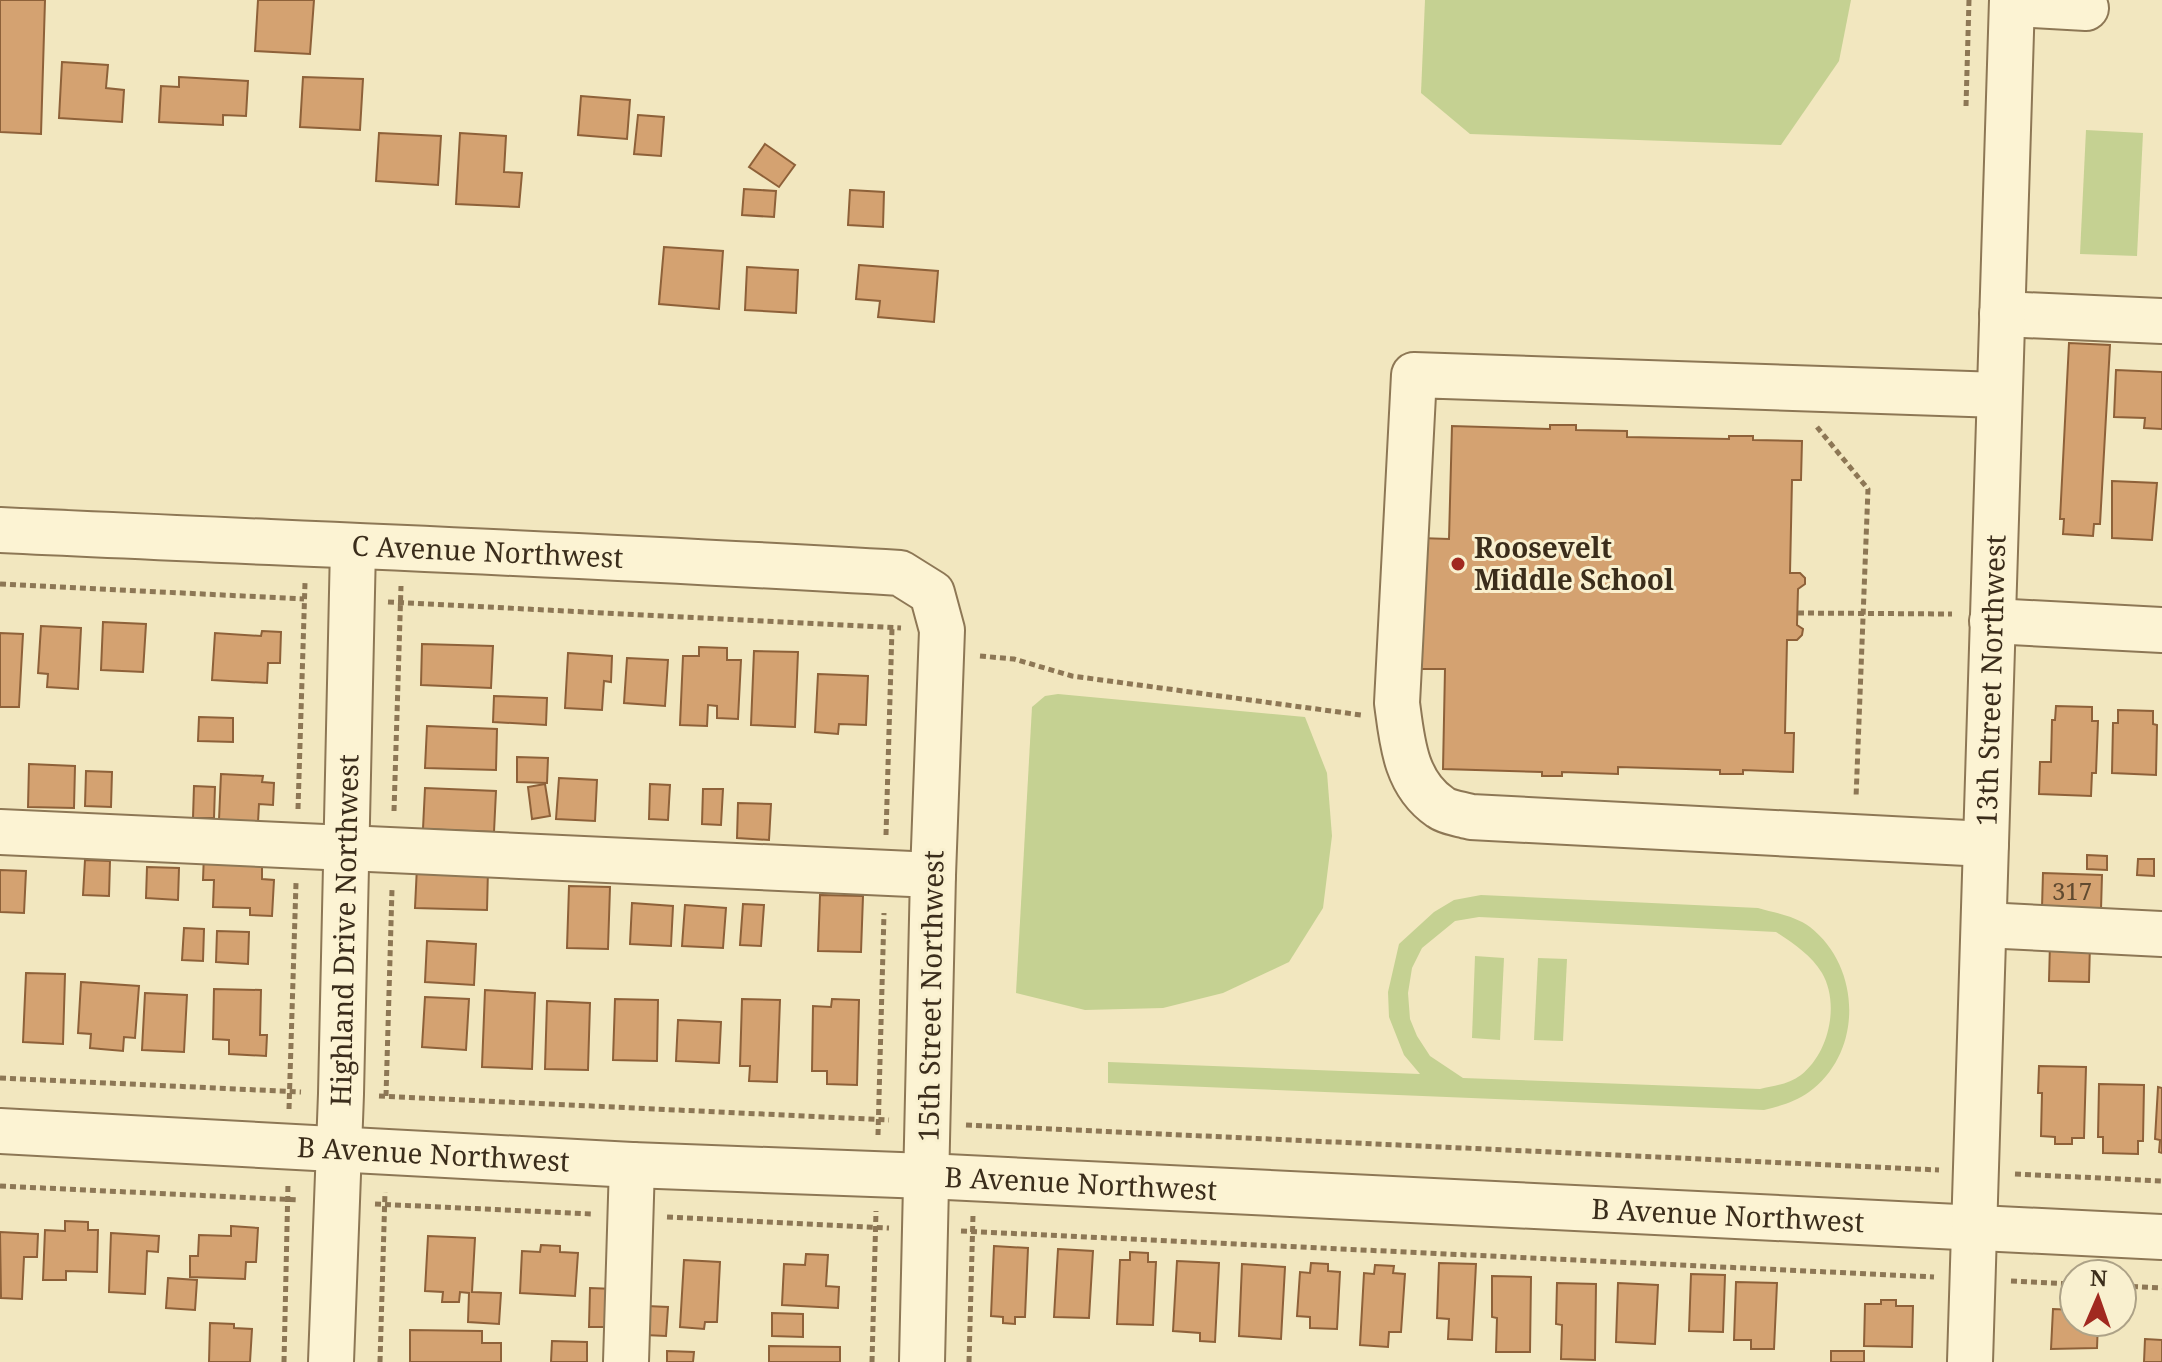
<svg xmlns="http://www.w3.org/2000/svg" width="2162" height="1362" viewBox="0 0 2162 1362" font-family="'Noto Serif',serif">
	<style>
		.pitch { fill: #c5d192; fill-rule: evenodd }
		.building { fill: #d4a271; stroke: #8e6139; stroke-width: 2 }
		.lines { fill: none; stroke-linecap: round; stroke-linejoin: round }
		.minor-casing { stroke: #8d7755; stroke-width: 48 }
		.path { stroke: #8d7755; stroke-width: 5; stroke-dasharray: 6 4; stroke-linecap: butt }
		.minor { stroke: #fcf3d3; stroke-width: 44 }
		.poi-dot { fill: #a12920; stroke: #f9f0cf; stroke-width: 3 }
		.labels { text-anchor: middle; stroke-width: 6; stroke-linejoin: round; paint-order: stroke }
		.number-label { font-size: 24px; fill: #614a30 }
		.poi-label { font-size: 28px; font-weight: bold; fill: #3b2d1b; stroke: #f9f0cf; text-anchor: start }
		.street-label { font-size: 28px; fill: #3b2d1b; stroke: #f9f0cf }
	</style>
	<rect width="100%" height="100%" fill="#f2e7bf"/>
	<g class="pitch">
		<path d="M1425 0H1851L1839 61 1781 145 1470 134 1421 93Z"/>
		<path d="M2086 130 2143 133 2137 256 2080 254Z"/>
		<path d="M1058 694 1305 717 1327 773 1332 836 1323 908 1289 962 1223 993 1163 1008 1085 1010 1016 993 1032 707 1045 696Z"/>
		<path d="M1481 895 1758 908C1775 913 1795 916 1810 927 1862 968 1863 1053 1809 1092 1795 1102 1780 1106 1764 1110L1108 1083V1062L1420 1074 1404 1055 1389 1017 1388 992 1399 944 1434 912 1454 900ZM1479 917 1776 932C1794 944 1811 955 1822 973 1840 1004 1829 1053 1801 1075 1789 1084 1774 1086 1760 1089L1463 1078 1430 1056 1417 1036 1410 1019 1408 993 1412 968 1422 948 1455 921Z"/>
		<path d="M1475 956 1504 958 1500 1040 1472 1038Z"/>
		<path d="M1538 958 1567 959 1563 1041 1534 1040Z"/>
	</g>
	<g class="building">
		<path d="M0 0H45L41 134 0 132Z"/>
		<path d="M258 0H314L310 54 255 51Z"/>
		<path d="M62 62 108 65 106 88 124 90 122 122 59 118Z"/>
		<path d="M179 77 248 81 246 116 223 115V125L159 122 161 86 179 87Z"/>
		<path d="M303 77 363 79 360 130 300 127Z"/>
		<path d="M581 96 630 100 627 139 578 135Z"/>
		<path d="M638 115 664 117 661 156 634 154Z"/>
		<path d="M379 133 441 136 438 185 376 181Z"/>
		<path d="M460 133 506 136 504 172 522 173 519 207 456 204Z"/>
		<path d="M765 144 795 165 779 187 749 167Z"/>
		<path d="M744 189 776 191 774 217 742 215Z"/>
		<path d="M850 190 884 192 883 227 848 225Z"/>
		<path d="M664 247 723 251 719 309 659 304Z"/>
		<path d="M859 265 938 271 934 322 878 317 880 301 856 299Z"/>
		<path d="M747 267 798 270 796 313 745 310Z"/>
		<path d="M2069 343 2110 345 2100 524H2094L2093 536 2063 534 2064 519H2060Z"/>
		<path d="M2116 370 2162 372V429L2144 428 2145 418 2114 417Z"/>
		<path d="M1550 425H1576V430L1627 431V437L1729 439V436H1753V440L1802 441 1801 480H1792L1790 573H1800L1805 578V584L1798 589 1797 625 1803 629 1802 635 1797 640H1787L1785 733H1794L1793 772 1743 770V774H1720V770L1618 767V774L1562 772V776H1542V772L1443 769 1445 669H1416L1420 538 1449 539 1452 426 1550 429Z"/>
		<path d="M2112 481 2157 483 2152 540 2112 538Z"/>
		<path d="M103 622 146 624 143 672 101 670Z"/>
		<path d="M41 626 81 628 78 689 47 687 48 674 38 673Z"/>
		<path d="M262 631 281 632 280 663H268L267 683 212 680 215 633 261 636Z"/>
		<path d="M0 633 23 634 19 707H0Z"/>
		<path d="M422 644 493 646 491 688 421 685Z"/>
		<path d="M699 647 727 648V660H741L738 719 717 718V706L708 705 707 726 680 725 683 656H699Z"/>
		<path d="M754 651 798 652 795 727 751 725Z"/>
		<path d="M568 653 612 656 611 682 604 681 602 710 565 708Z"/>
		<path d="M627 658 668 660 665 706 624 703Z"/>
		<path d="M818 674 868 676 866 725 839 724 838 734 815 732Z"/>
		<path d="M494 696 547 698 546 725 493 722Z"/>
		<path d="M2056 706 2092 707V721H2098L2096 773H2092L2091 796 2039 794 2040 762H2051L2052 720H2055Z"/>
		<path d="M2118 710 2153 711V724L2157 725 2156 775 2112 773 2113 723H2118Z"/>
		<path d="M199 717 233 718V742L198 741Z"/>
		<path d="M427 726 497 729 496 770 425 768Z"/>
		<path d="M517 757 548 758 547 783 517 782Z"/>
		<path d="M29 764 75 766 74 808 28 807Z"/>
		<path d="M86 771 112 772 111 807 85 806Z"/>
		<path d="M221 774 263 776 262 782 274 783 273 805 259 804 258 822 219 820Z"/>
		<path d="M559 778 597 780 595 821 556 819Z"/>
		<path d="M545 784 550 816 532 819 528 787Z"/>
		<path d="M650 784 670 785 668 820 649 819Z"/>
		<path d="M194 786 215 787 214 818H193Z"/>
		<path d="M425 788 496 791 494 832 423 829Z"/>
		<path d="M703 789H723L721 825 702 824Z"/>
		<path d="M738 803 771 804 769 840 737 838Z"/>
		<path d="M204 853 262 856V879L274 880 272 916 250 915V908L213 907 214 880H203Z"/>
		<path d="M2087 855 2107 856V870L2087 869Z"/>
		<path d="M2138 859H2154V876L2137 875Z"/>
		<path d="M85 860 110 861 109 896 83 895Z"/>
		<path d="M417 866 488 869 487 910 415 908Z"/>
		<path d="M147 867 179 868 178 900 146 898Z"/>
		<path d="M0 870 26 871 24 913 0 912Z"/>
		<path d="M2043 873 2102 875 2101 910 2042 908Z"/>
		<path d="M569 886 610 887 608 949 567 948Z"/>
		<path d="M820 895 863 896 861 952 818 951Z"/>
		<path d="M632 903 673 906 671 946 630 944Z"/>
		<path d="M743 904 764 905 761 946 740 945Z"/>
		<path d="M685 905 726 908 723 948 682 946Z"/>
		<path d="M184 928 204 929 203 961 182 960Z"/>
		<path d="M217 931 249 932 248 964 216 962Z"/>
		<path d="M427 941 476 944 474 985 425 982Z"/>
		<path d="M2050 943 2090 944 2089 982 2049 981Z"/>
		<path d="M26 973 65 974 63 1044 23 1042Z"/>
		<path d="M81 982 139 986 135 1038 124 1037 123 1051 90 1048 91 1034 78 1033Z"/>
		<path d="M214 989 261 990 260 1035H267L266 1056 229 1054V1040L213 1039Z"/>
		<path d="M485 990 535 993 532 1069 482 1067Z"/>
		<path d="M145 993 187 995 184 1052 142 1050Z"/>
		<path d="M425 997 469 999 466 1050 422 1047Z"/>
		<path d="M615 999 658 1000 657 1061 613 1060Z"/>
		<path d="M742 999 780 1000 777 1082 749 1081 750 1066H740Z"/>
		<path d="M832 999 859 1000 857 1085 827 1084V1071H812L813 1006 831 1007Z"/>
		<path d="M547 1001 590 1003 588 1070 545 1069Z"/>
		<path d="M678 1020 721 1022 719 1063 676 1061Z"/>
		<path d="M2039 1066 2086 1067 2084 1138H2072V1144H2055V1137L2041 1136 2042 1093H2038Z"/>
		<path d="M2099 1084 2144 1085 2143 1141H2138V1154L2103 1153V1137H2098Z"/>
		<path d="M2158 1087 2162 1088V1153L2159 1152 2160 1140 2155 1139Z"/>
		<path d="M65 1221 88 1222V1230H98L97 1272 66 1271V1280H43L45 1230 65 1231Z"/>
		<path d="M231 1226 258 1228 256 1262H246L245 1279 190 1277V1256H198L199 1235 231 1236Z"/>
		<path d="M0 1232 38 1234 37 1257H24L22 1299 1 1298Z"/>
		<path d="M111 1233 159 1236 158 1252 147 1251 145 1294 109 1292Z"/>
		<path d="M428 1236 475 1238 472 1292 501 1293 499 1324 468 1322 469 1293 460 1292 459 1302H442L443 1292 425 1291Z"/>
		<path d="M541 1245 560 1246V1252L578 1253 575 1296 520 1293 522 1251 540 1252Z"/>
		<path d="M994 1246 1028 1248 1025 1317H1015V1324L1003 1323V1317L991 1316Z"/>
		<path d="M1058 1249 1093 1251 1089 1318 1054 1317Z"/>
		<path d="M1130 1252 1148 1253V1262H1156L1153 1325 1117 1324 1120 1260H1130Z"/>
		<path d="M806 1254 828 1255 826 1286 839 1287 838 1308 782 1305 784 1264 805 1265Z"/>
		<path d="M684 1260 720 1262 717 1322H705L704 1329 680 1327Z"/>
		<path d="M1177 1261 1219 1263 1215 1342 1200 1341V1333L1173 1331Z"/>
		<path d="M1311 1263 1328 1264V1271L1340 1272 1337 1329 1310 1328V1317L1297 1316 1300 1272 1310 1273Z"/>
		<path d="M1439 1263 1476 1264 1472 1340 1448 1339 1449 1319 1437 1318Z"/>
		<path d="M1242 1264 1285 1267 1281 1339 1239 1336Z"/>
		<path d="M1375 1265 1394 1266 1393 1273 1405 1274 1401 1332H1389L1388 1347 1360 1345 1364 1273 1374 1274Z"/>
		<path d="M1691 1274 1725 1275 1723 1332 1689 1331Z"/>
		<path d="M1492 1276 1531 1277 1530 1352H1496L1497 1318 1492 1317Z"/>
		<path d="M168 1278 197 1280 195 1310 166 1308Z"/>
		<path d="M1736 1282 1777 1283 1774 1349H1751V1340H1734Z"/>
		<path d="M1557 1283 1596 1284 1595 1360 1561 1359 1562 1325 1556 1324Z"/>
		<path d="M1618 1283 1658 1285 1655 1344 1616 1342Z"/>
		<path d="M590 1288 614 1289 613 1327H589Z"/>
		<path d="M1881 1300H1896V1306H1913L1912 1347 1864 1346 1865 1304H1881Z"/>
		<path d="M647 1306 668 1307 666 1336 645 1335Z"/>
		<path d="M2053 1309 2074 1310V1322H2098L2097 1348 2051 1349Z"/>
		<path d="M772 1313 803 1314V1337L772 1336Z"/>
		<path d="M210 1323 234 1324V1328L252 1329 250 1362H209Z"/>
		<path d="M410 1330 482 1331V1343H501V1362H410Z"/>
		<path d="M2145 1339 2162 1340V1362H2144Z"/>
		<path d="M552 1341 587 1342V1362H551Z"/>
		<path d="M769 1346 840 1347V1362H769Z"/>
		<path d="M667 1351 694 1352 693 1362H667Z"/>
		<rect x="1831" y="1351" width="33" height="11"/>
	</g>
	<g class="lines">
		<g class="minor-casing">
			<g id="minor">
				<path d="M2012 4 2086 8"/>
				<path d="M2002 314 2162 321"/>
				<path id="s1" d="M0 530C300 544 600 555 900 573L932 593 942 630 933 875 922 1362"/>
				<path d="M1992 621 2162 630"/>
				<path d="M0 832 933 875"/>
				<path d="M1986 844 1471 817C1462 814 1448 813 1440 807 1405 783 1402 741 1397 703L1414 375 1999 395"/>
				<path d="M1984 925 2162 934"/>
				<path id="s2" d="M0 1131 632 1165 926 1176 2162 1237"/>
				<path id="s3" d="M331 1362 341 1094 353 547"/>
				<path d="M626 1362 632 1165"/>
				<path id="s4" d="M1970 1362 2012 0"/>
			</g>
		</g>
		<g class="path">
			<path d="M1966 106 1969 0"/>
			<path d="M1817 427 1868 489 1856 798"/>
			<path d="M0 584 304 599"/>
			<path d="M388 602 901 628"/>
			<path d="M1798 613 1952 614"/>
			<path d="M980 656 1014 659 1072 676 1361 715"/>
			<path d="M298 809 305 583"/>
			<path d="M394 811 401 586"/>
			<path d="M886 835 892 628"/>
			<path d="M0 1078 301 1092"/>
			<path d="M379 1096 889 1120"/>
			<path d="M386 1096 392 889"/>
			<path d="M289 1109 296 883"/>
			<path d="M966 1125 1939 1170"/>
			<path d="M878 1135 884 913"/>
			<path d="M2015 1174 2162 1181"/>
			<path d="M0 1186 299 1200"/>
			<path d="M375 1204 593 1214"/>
			<path d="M667 1217 889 1228"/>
			<path d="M961 1231 1934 1277"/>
			<path d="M2011 1281 2074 1284"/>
			<path d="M2122 1286 2162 1288"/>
			<path d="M284 1362 288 1183"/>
			<path d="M380 1362 385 1192"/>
			<path d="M872 1362 876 1211"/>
			<path d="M969 1362 973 1215"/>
		</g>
		<use href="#minor" class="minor"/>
	</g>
	<circle class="poi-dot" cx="1458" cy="564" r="8"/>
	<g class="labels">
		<g class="number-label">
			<text x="2072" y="900">317</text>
		</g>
		<g class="poi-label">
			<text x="1474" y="558">Roosevelt<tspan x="1474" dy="32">Middle School</tspan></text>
		</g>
		<g class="street-label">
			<text dy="10" stroke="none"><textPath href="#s1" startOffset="488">C Avenue Northwest</textPath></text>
			<text dy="10" stroke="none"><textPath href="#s4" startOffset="682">13th Street Northwest</textPath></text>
			<text dy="10" stroke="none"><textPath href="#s3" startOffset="432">Highland Drive Northwest</textPath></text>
			<text transform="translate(931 996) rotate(-89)" y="10">15th Street Northwest</text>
			<text dy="10" stroke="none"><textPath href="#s2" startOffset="434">B Avenue Northwest</textPath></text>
			<text dy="10" stroke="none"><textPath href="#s2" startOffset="1082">B Avenue Northwest</textPath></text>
			<text dy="10" stroke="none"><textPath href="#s2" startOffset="1730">B Avenue Northwest</textPath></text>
		</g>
	</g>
	<g transform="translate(2098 1298) rotate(2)"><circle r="38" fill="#f9f0cf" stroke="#ada287" stroke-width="2"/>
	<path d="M0-6L14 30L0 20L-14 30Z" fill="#a12920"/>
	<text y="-12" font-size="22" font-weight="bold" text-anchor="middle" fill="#3b2d1b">N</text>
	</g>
</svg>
